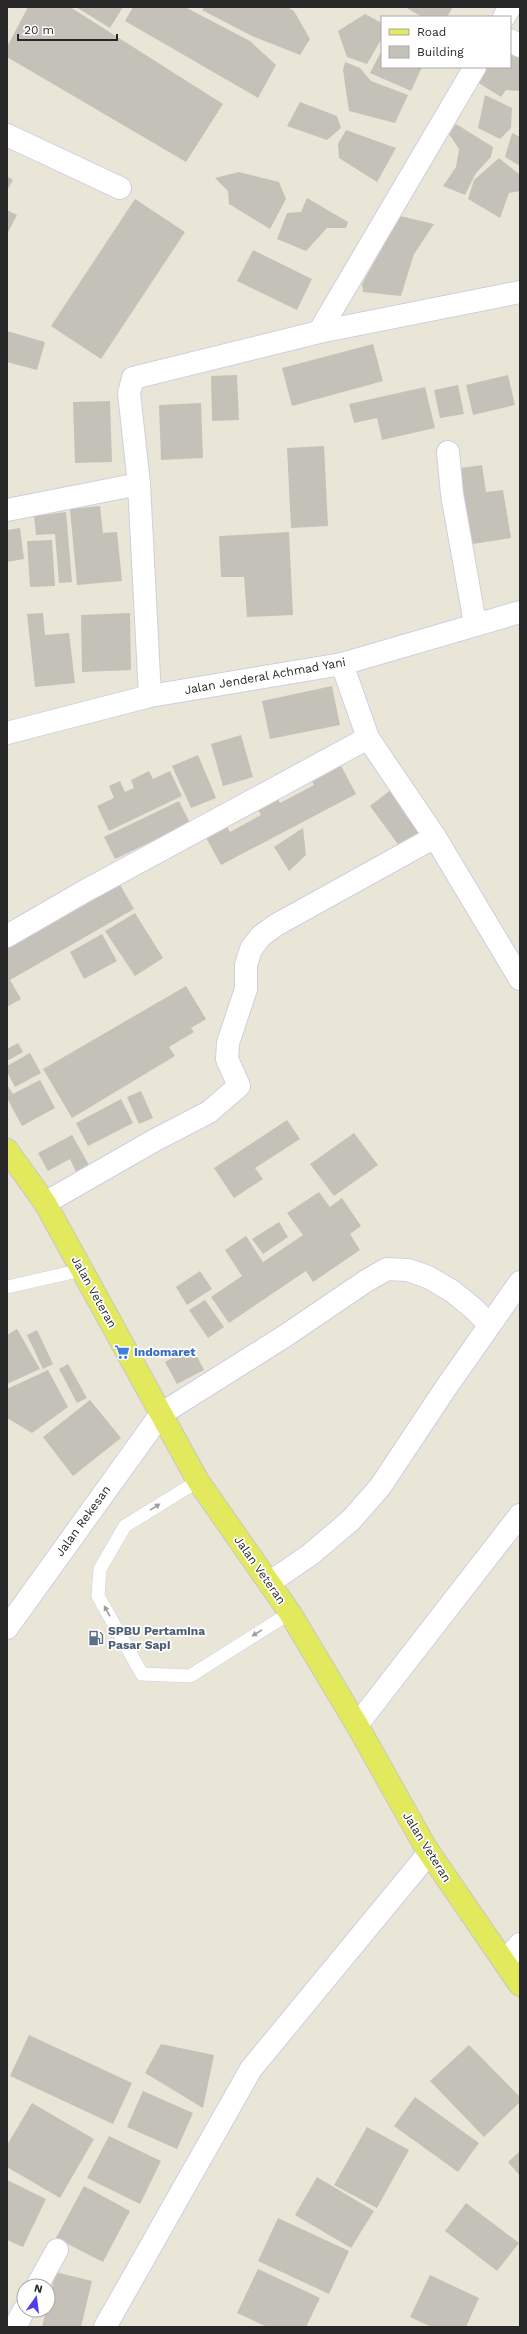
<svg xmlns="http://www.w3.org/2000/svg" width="527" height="2334" viewBox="0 0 527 2334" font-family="'Work Sans',sans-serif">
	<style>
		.building { fill: #c4c2b8 }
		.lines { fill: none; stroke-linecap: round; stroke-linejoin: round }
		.service-casing { stroke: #cfcedf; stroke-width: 14 }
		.minor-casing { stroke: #cfcedf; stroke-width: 24 }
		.secondary-casing { stroke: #cfcedf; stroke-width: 24 }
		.primary-casing { stroke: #c7c7c7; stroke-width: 24 }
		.service { stroke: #fff; stroke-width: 13 }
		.minor { stroke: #fff; stroke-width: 22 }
		.secondary { stroke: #fff; stroke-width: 22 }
		.primary { stroke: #e2e95d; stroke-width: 22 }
		.oneway { fill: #9e9e9e }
		.labels { text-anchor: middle; stroke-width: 3.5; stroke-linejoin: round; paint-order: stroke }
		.street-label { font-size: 12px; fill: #272727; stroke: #fff }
		.shop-label { font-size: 12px; font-weight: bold; fill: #366cbe; stroke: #fff; text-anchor: start }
		.service-label { font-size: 12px; font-weight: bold; fill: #4e5e75; stroke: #fff; text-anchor: start }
	</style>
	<rect width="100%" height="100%" fill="#e9e6d8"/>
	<g class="building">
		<path d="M28 7H70L223 104 186 162 7 57V47Z"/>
		<path d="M76 7H123L110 28Z"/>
		<path d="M133 7H185L250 41 276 65 258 98 125 21Z"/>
		<path d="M204 7H287L294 11 310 39 300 55 252 36 202 10Z"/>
		<path d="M405 7H453L447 17H422Z"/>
		<path d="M365 14 382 23V38L367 64 347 57 338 31Z"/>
		<path d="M510 48 520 53V91L506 90 501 97 477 82 485 67H510Z"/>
		<path d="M382 50V67H422L411 91 370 73Z"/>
		<path d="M345 62 360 68 371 81 408 95 395 123 349 111 343 70Z"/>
		<path d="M485 95 512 108 511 128 500 139 478 128Z"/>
		<path d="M300 102 337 116 341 128 327 140 287 126Z"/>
		<path d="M456 124 493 147 491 157 476 173 465 195 443 186 456 167 459 149 449 134Z"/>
		<path d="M346 130 396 148 377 182 339 158 338 144Z"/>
		<path d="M512 133 520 137V166L505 157Z"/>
		<path d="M499 158 520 175V191L509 193 500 218 468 199 474 180Z"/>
		<path d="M239 172 279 182 286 199 270 229 229 204 228 191 215 178Z"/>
		<path d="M7 176 13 180 7 191Z"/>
		<path d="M307 198 348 222 346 228H327L306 251 277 239 287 213 301 212Z"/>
		<path d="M135 199 185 232 101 359 51 326Z"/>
		<path d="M7 210 17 215 7 234Z"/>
		<path d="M400 216 434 224 414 254 401 296 363 292 362 284Z"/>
		<path d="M253 250 312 279 297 310 237 281Z"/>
		<path d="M7 331 45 342 37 370 7 362Z"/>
		<path d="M373 344 383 381 292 406 282 368Z"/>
		<path d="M237 375 239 420 212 421 211 376Z"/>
		<path d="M508 375 515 405 473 415 466 385Z"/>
		<path d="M458 385 464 414 440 418 434 390Z"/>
		<path d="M425 387 435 428 382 440 377 418 354 423 349 404Z"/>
		<path d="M110 401 112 462 75 463 73 402Z"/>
		<path d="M201 403 203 458 161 460 159 405Z"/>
		<path d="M324 446 328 526 291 528 287 448Z"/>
		<path d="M482 465 486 492 503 490 511 538 466 545 454 469Z"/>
		<path d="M100 506 103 533 117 532 122 581 77 585 70 509Z"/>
		<path d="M66 512 72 582 59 583 55 534 36 535 34 516Z"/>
		<path d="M20 528 24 559 7 562V530Z"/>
		<path d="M289 532 293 615 247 617 244 577H221L219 536Z"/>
		<path d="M52 540 55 586 30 587 27 541Z"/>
		<path d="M43 613 45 635 69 633 75 683 35 687 27 614Z"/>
		<path d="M130 613 131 670 82 672 81 615Z"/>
		<path d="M332 686 340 725 270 739 262 701Z"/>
		<path d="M241 735 253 777 223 786 211 744Z"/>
		<path d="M198 755 216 798 191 808 172 766Z"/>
		<path d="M338 760 356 794 221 865 204 834 225 823 230 832 261 815 255 804 275 794 280 803 314 785 309 775Z"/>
		<path d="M149 771 153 779 170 771 182 796 109 831 97 806 114 798 109 786 120 781 125 792 134 788 131 780Z"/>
		<path d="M392 789 422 831 400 847 370 806Z"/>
		<path d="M179 801 190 823 115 859 104 837Z"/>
		<path d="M303 828 306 855 289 871 274 847Z"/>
		<path d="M119 883 134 909 10 980 21 999 7 1007V947Z"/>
		<path d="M135 913 163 958 135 976 105 931Z"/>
		<path d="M102 934 117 961 84 979 70 952Z"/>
		<path d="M186 986 206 1019 191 1028 194 1032 169 1047 175 1056 72 1118 43 1069Z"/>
		<path d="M18 1043 23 1052 7 1061V1049Z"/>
		<path d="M30 1053 41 1073 15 1087 7 1072V1066Z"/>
		<path d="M40 1080 55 1108 22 1126 7 1098V1085L13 1094Z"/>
		<path d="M141 1091 153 1118 139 1124 127 1097Z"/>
		<path d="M121 1099 133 1123 88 1146 76 1123Z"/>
		<path d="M287 1120 300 1139 255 1168 263 1179 234 1198 214 1168Z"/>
		<path d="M354 1133 378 1165 334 1196 310 1164Z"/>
		<path d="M72 1135 89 1165 76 1172 70 1159 48 1171 38 1153Z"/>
		<path d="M319 1192 330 1207 342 1198 361 1226 350 1234 360 1250 313 1282 306 1271 229 1323 211 1297 242 1276 225 1250 246 1236 263 1262 303 1235 287 1213Z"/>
		<path d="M279 1222 288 1237 263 1254 252 1239Z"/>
		<path d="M200 1271 212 1289 187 1305 176 1287Z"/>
		<path d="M205 1300 224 1327 208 1338 189 1310Z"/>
		<path d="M17 1329 40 1369 7 1384V1335Z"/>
		<path d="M37 1330 53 1364 43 1369 27 1335Z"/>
		<path d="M192 1347 204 1370 177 1384 165 1362Z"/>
		<path d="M68 1364 87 1398 77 1403 59 1369Z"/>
		<path d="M48 1370 68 1407 32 1433 7 1418V1389Z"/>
		<path d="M90 1400 121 1438 73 1476 43 1437Z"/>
		<path d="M29 2035 132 2083 113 2124 10 2076Z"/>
		<path d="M161 2044 214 2055 203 2108 145 2073Z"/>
		<path d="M469 2045 520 2097V2102L484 2137 430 2081Z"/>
		<path d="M143 2091 193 2113 177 2149 127 2127Z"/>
		<path d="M415 2097 479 2143 458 2172 394 2126Z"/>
		<path d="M32 2103 94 2139 60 2198 7 2167V2145Z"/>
		<path d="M367 2127 409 2150 377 2208 334 2185Z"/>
		<path d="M109 2136 161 2161 140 2204 87 2178Z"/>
		<path d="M520 2151V2176L508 2162Z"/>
		<path d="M317 2177 374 2211 351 2248 295 2215Z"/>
		<path d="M7 2180 46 2199 23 2247 7 2240Z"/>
		<path d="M84 2186 130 2211 103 2262 56 2238Z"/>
		<path d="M466 2203 519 2243 497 2271 445 2231Z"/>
		<path d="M278 2218 349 2251 329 2294 258 2261Z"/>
		<path d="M258 2269 320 2298 306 2327H267L237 2313Z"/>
		<path d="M55 2272 92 2281 81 2327H42L46 2310H48Z"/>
		<path d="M430 2275 479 2298 466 2327H431L410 2317Z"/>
	</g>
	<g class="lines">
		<g class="service-casing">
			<g id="service">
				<path d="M7 1287 82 1270"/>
				<path d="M198 1481 125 1526 100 1569 98 1596 142 1674 190 1676 290 1613"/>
			</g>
		</g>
		<g class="minor-casing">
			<g id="minor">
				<path d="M504 17 510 7"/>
				<path d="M510 40 520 46"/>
				<path d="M7 135 120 188"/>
				<path d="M319 332 475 67"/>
				<path d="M448 452 452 494 475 623"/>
				<path d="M7 510 139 484"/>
				<path d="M342 664 368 738 435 837 520 979"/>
				<path d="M150 696 139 484 129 393 133 378 319 332 520 292"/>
				<path d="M7 936 85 891 368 738"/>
				<path d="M45 1203 155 1140 209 1112 239 1086 227 1059 228 1043 246 989V965L251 949 261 936 276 925 435 837"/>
				<path d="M269 1583 311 1554 351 1520 380 1487 445 1389 520 1282"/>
				<path d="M7 1628 161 1414 285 1336 366 1281 387 1269 408 1270 428 1277 452 1291 474 1309 489 1324"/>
				<path d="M357 1725 520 1515"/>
				<path d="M505 1961 520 1944"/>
				<path d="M37 2286 57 2250"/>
				<path d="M15 2327 24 2310"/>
				<path d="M105 2327 251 2069 429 1853"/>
			</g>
		</g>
		<g class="secondary-casing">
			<path id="secondary" d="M7 733 150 696 342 664 520 612"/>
		</g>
		<g class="primary-casing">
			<path id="primary" d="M7 1150 45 1203 198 1481 290 1613 357 1725 426 1848 520 1985"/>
		</g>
		<use href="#service" class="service"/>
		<use href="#minor" class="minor"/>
		<use href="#secondary" class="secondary"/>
		<use href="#primary" class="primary"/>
	</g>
	<defs><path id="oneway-solid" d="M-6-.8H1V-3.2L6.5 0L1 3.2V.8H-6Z"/></defs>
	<g class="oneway">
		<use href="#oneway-solid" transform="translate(155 1507) rotate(-32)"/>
		<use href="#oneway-solid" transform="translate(107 1611) rotate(-119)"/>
		<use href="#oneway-solid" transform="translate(257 1633) rotate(148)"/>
	</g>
	<defs>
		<g id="supermarket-bare" transform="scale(1.2)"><path d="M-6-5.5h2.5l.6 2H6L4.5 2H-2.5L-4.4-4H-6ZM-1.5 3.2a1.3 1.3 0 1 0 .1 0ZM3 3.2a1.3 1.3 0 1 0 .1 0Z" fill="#3f7fe0" stroke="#fff" stroke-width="2.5" paint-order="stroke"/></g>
		<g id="fuel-bare" transform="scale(1.2)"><path d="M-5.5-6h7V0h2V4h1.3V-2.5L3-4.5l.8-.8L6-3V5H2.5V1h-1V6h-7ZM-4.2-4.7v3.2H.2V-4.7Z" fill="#5c6f8a" stroke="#fff" stroke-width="2.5" paint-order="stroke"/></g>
	</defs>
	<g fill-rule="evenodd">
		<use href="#supermarket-bare" x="122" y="1352"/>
		<use href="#fuel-bare" x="96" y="1638"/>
	</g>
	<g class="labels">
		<g class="street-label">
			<text transform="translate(265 676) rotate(-10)" y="4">Jalan Jenderal Achmad Yani</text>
			<text transform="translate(94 1292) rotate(61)" y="4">Jalan Veteran</text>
			<text transform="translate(83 1521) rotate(-54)" y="4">Jalan Rekesan</text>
			<text transform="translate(260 1570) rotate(55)" y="4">Jalan Veteran</text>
			<text transform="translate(427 1847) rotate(58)" y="4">Jalan Veteran</text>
		</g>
		<g class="shop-label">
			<text x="134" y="1356">Indomaret</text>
		</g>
		<g class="service-label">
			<text x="108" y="1635">SPBU Pertamina<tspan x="108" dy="14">Pasar Sapi</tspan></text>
		</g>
	</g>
	<rect width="527" height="2334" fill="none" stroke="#272727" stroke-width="16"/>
	<rect x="381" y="16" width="130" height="52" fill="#ffffff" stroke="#a9a9a9"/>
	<rect x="389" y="29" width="20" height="6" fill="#e2e95d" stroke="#a9a9a9"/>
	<text x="417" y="36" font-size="12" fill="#272727">Road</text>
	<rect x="389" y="46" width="20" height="12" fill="#c4c2b8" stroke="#a9a9a9"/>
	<text x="417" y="56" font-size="12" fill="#272727">Building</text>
	<g transform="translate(36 2298) rotate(14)"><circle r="19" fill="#ffffff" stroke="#a9a9a9"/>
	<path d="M0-3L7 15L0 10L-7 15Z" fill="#4f3ef0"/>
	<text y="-6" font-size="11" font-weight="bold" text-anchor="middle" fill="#272727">N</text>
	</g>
	<path d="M18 34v6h99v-6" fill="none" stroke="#272727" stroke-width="2"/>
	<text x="24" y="34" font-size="12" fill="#272727" stroke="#ffffff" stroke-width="3" paint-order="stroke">20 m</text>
</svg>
